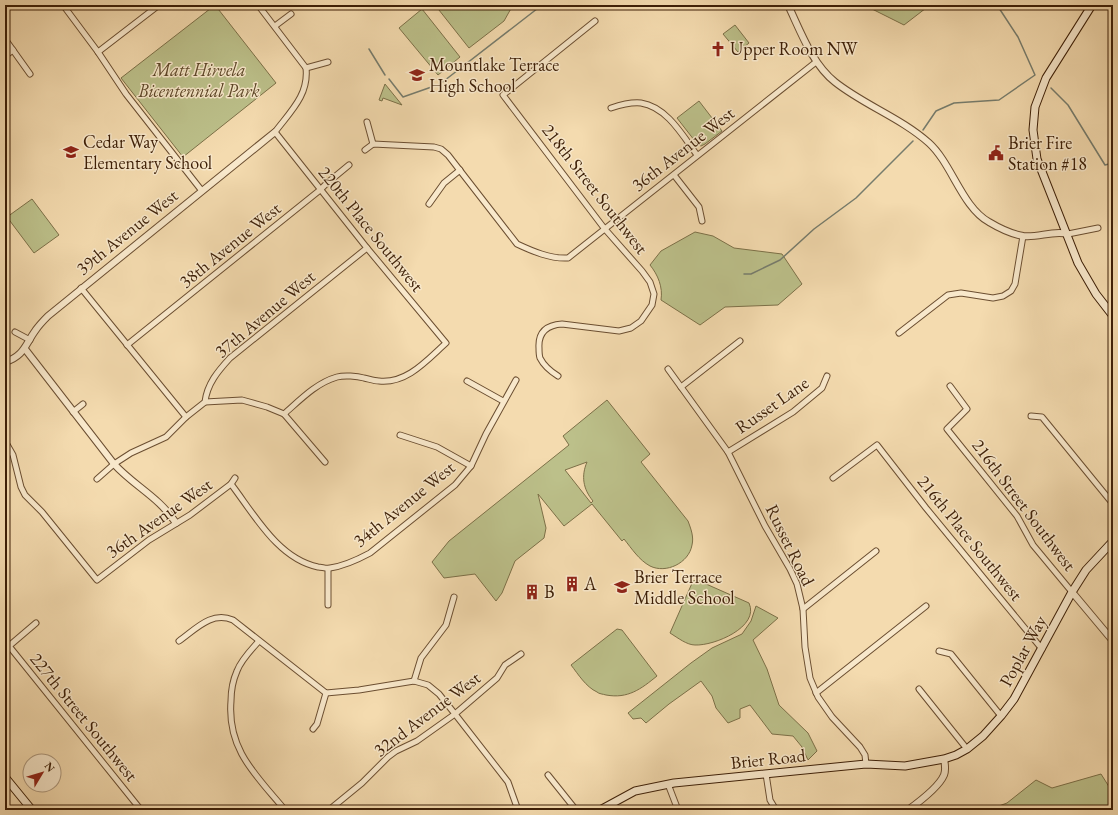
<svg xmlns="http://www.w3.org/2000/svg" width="1118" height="815" viewBox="0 0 1118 815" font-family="'EB Garamond',serif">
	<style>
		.green { fill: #bcc08a; stroke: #7c7048; fill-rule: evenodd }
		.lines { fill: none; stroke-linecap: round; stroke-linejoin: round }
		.stream { stroke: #767c6d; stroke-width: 1.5 }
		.minor-casing { stroke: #6b4e31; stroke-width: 7 }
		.tertiary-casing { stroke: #6b4e31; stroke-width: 8 }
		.secondary-casing { stroke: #3d1f07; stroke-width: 9 }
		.minor { stroke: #f8e8cb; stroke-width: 5 }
		.tertiary { stroke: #f8e8cb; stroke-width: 6 }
		.secondary { stroke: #f8e8cb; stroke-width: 7 }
		.labels { text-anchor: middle; stroke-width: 3; stroke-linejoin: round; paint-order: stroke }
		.poi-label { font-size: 18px; fill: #3d1f07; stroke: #f8e8cb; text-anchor: start }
		.park-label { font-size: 18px; font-style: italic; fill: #5d4728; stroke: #f8e8cb }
		.street-label { font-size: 18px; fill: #3d1f07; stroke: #f8e8cb }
	</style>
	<rect width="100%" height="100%" fill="#f4dbaf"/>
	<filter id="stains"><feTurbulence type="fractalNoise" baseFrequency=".005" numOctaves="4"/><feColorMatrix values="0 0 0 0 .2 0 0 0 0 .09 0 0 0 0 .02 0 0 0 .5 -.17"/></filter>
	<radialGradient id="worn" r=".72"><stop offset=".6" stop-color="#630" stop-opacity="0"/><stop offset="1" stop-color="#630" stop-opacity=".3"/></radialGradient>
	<g class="green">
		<path d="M215 5 276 83 183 157 121 78Z"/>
		<path d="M435 5H513L504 21 469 48Z"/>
		<path d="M864 5H930L904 25Z"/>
		<path d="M422 9 460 57 438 75 399 28Z"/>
		<path d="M735 25 749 43 738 52 723 34Z"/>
		<path d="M385 84 402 105 383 98 382 101 379 100Z"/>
		<path d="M699 101 722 131 705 144 701 146 698 145 677 118Z"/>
		<path d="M32 199 59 235 34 253 7 217Z"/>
		<path d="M695 232 713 236 734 248 782 254 802 284 778 305 725 307 700 325 661 300C663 287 658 275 650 265L661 251Z"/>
		<path d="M607 400 650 454 641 462 688 521C691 529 694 537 692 545 689 563 666 574 650 566 639 560 632 549 624 539L622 541 592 504 564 526 538 494 546 528 544 538 515 561 502 593 496 601 475 574 444 578 432 562 449 541 569 445 563 436ZM587 462C581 476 583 489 593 501L591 503 565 470Z"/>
		<path d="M697 580 749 603C760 627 714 646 695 645 687 645 678 638 670 633L693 581Z"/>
		<path d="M756 606 778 618 753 640 767 669 779 705 808 733 817 751 808 760 802 747 793 736 772 734 750 705 740 709V718L728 723 716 708 712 696 701 681 669 704 646 723 641 718 633 719 628 713 691 663 712 648 742 634 751 621Z"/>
		<path d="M617 629 622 630 657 676C641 689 628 699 606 695 603 694 599 694 597 692 586 687 578 674 571 665Z"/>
		<path d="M1101 774 1113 793V810H988L1007 803 1036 780 1052 788Z"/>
	</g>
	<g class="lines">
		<g class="stream">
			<path d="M369 49 385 75"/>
			<path d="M389 79 403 97 440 84 542 5"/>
			<path d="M1051 88 1068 105 1105 165 1113 163"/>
			<path d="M923 130 936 111 954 103 999 100 1035 75 1018 37 997 5"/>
			<path d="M744 274H751L780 260 814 229 856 198 913 141"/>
		</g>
		<g class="minor-casing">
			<g id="minor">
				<path d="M63 5 98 52 126 94 202 191"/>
				<path d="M258 5 306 68C309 95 290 112 275 132L367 248 446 343C427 360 407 384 379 381 374 381 369 379 364 378 357 376 344 375 337 377 316 383 300 400 284 414"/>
				<path d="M275 26 291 14"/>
				<path d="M5 39 30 74"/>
				<path d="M98 52 159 5"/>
				<path d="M5 56 13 50"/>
				<path d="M306 68 328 62"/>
				<path d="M611 108C620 105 632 102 641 103 667 107 683 136 697 155"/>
				<path d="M367 122 373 144"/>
				<path d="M365 150 373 144 434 147 441 149 448 155 517 244C532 251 550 259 568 258L816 62"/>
				<path d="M674 175 699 207 702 221"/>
				<path d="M429 204 444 183 460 170"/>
				<path d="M1068 234 1098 228"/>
				<path d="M81 288 186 417"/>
				<path d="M15 332 30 340"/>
				<path d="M899 333 948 295 961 293 993 298 1003 296 1011 291 1015 284 1023 236"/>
				<path d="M127 345 320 190 326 184 349 165"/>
				<path d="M668 369 728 452 765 526 790 569 797 584 803 609 805 647 810 678 818 697 832 717 860 747 865 755 866 764"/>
				<path d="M558 376C550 371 544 366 540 358 539 355 539 351 539 348 538 332 547 325 562 324L619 331 631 328 641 321 652 305 654 294 650 282 642 271 604 228 503 95 595 21"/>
				<path d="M467 381 503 401"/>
				<path d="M950 386 967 409 947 429 1017 516 1033 545 1072 592"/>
				<path d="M681 387 740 341"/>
				<path d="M205 402 242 400 267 407 284 414 325 462"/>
				<path d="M73 412 83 404"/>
				<path d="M1031 416 1042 417 1113 504"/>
				<path d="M400 435 437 447 471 466"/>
				<path d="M5 441 13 455 21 487 25 495 42 512 97 580 149 540 190 515 231 484 235 478"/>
				<path d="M728 452 793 412 822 388 827 376"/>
				<path d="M833 478 877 445 926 508 1042 649"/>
				<path d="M97 479 114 464 131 453 166 437 186 417 205 402C207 384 218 371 230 358L367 248"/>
				<path d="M231 484C254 514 278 559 318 567 322 567 326 569 330 568 344 566 357 560 370 553L455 485 471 466 486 434 516 380"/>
				<path d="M328 569V605"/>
				<path d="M803 609 876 551"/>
				<path d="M5 641 141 810"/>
				<path d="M179 641C196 629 211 611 233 620L326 693 359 690 414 681 428 685 439 694 455 714 508 782 518 810"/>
				<path d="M259 641C251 650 241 660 237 671 233 680 231 691 231 701 227 750 256 775 285 810"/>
				<path d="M9 646 36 623"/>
				<path d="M939 651 951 654 1001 716"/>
				<path d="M414 681 421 658 446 625 454 597"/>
				<path d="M919 689 967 749"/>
				<path d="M816 693 926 606"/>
				<path d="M313 729 317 724 326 693"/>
				<path d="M766 774 770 800 776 810"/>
				<path d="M548 775 576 810"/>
				<path d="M668 784 678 810"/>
				<path d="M329 810 362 783 388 757 396 751 417 741 455 714 497 678 505 665 521 654"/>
			</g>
		</g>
		<g class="tertiary-casing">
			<g id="tertiary">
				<path d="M788 5C800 30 812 64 835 82 864 105 901 118 929 143 952 164 962 207 989 222 999 228 1012 234 1023 236 1038 238 1053 230 1068 234"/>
				<path d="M25 349 114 464C134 486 159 497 176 523"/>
				<path d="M5 362C24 356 25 345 35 331 39 325 43 321 48 316L275 132"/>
				<path d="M1072 592 1113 641"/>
				<path d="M908 810C919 802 939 787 944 775 946 770 945 764 944 759"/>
			</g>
		</g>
		<g class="secondary-casing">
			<g id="secondary">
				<path d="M1092 5 1046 78 1035 107 1033 130 1037 159 1078 263 1096 294 1113 316"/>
				<path d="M5 777 32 810"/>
				<path d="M600 810 635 791 674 783 866 764 905 766 944 759 956 755 967 749 983 736 1001 716 1014 699 1072 592 1086 570 1113 541"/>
			</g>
		</g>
		<use href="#minor" class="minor"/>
		<use href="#tertiary" class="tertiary"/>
		<use href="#secondary" class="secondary"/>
	</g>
	<defs>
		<g id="church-bare" transform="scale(1.2)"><path d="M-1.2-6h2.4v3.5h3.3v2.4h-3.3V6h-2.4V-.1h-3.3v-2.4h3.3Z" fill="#8f2418" stroke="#f8e8cb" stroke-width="2.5" paint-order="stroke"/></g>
		<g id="school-bare" transform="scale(1.2)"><path d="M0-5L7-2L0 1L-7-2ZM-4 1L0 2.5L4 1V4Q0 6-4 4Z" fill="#8f2418" stroke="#f8e8cb" stroke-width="2.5" paint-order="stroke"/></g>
		<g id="civic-bare" transform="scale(1.2)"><path d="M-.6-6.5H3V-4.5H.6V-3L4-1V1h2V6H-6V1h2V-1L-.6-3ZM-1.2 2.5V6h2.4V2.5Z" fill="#8f2418" stroke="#f8e8cb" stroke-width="2.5" paint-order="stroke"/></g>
		<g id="building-bare" transform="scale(1.2)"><path d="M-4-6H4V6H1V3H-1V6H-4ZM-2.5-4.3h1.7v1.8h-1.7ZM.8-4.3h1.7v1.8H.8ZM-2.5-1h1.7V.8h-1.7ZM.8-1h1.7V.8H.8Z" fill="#8f2418" stroke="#f8e8cb" stroke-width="2.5" paint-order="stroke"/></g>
	</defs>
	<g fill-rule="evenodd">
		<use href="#church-bare" x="718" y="49"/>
		<use href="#school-bare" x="417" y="75"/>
		<use href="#school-bare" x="71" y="152"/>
		<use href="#civic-bare" x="996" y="153"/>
		<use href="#building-bare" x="572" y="584"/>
		<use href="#school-bare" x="622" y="587"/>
		<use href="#building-bare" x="532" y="592"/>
	</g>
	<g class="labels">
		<g class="poi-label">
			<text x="730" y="55">Upper Room NW</text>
			<text x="429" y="71">Mountlake Terrace<tspan x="429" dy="21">High School</tspan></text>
			<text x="83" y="148">Cedar Way<tspan x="83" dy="21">Elementary School</tspan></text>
			<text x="1008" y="149">Brier Fire<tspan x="1008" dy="21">Station #18</tspan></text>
			<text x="634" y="583">Brier Terrace<tspan x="634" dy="21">Middle School</tspan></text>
			<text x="584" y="590">A</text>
			<text x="544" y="598">B</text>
		</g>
		<g class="park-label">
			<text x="199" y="76">Matt Hirvela<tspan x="199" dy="21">Bicentennial Park</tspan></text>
		</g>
		<g class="street-label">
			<text transform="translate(683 149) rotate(-38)" y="6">36th Avenue West</text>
			<text transform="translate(595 189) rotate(52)" y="6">218th Street Southwest</text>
			<text transform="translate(371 229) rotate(51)" y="6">220th Place Southwest</text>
			<text transform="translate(127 232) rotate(-39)" y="6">39th Avenue West</text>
			<text transform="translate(230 245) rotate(-39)" y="6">38th Avenue West</text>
			<text transform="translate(265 314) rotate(-40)" y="6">37th Avenue West</text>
			<text transform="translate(772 405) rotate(-35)" y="6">Russet Lane</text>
			<text transform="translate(404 504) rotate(-39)" y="6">34th Avenue West</text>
			<text transform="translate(1024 505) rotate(53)" y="6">216th Street Southwest</text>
			<text transform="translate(159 518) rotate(-35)" y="6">36th Avenue West</text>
			<text transform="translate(970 538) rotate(51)" y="6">216th Place Southwest</text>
			<text transform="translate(790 545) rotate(64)" y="6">Russet Road</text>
			<text transform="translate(1023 651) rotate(-61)" y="6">Poplar Way</text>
			<text transform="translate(427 714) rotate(-37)" y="6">32nd Avenue West</text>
			<text transform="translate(84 717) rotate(51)" y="6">227th Street Southwest</text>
			<text transform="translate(768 759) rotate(-6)" y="6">Brier Road</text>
		</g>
	</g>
	<rect width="1118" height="815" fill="none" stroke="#f4dbaf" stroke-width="20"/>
	<rect x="6" y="6" width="1106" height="803" fill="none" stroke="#3d1f07" stroke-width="2"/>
	<rect x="10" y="10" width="1098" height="795" fill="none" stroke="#3d1f07"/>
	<g transform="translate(42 773) rotate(52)"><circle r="19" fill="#f8e8cb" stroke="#ad987d"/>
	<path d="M0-3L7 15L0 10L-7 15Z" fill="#8f2418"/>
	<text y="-6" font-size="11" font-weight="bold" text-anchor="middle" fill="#3d1f07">N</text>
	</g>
	<rect width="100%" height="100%" filter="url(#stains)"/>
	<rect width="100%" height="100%" fill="url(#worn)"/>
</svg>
